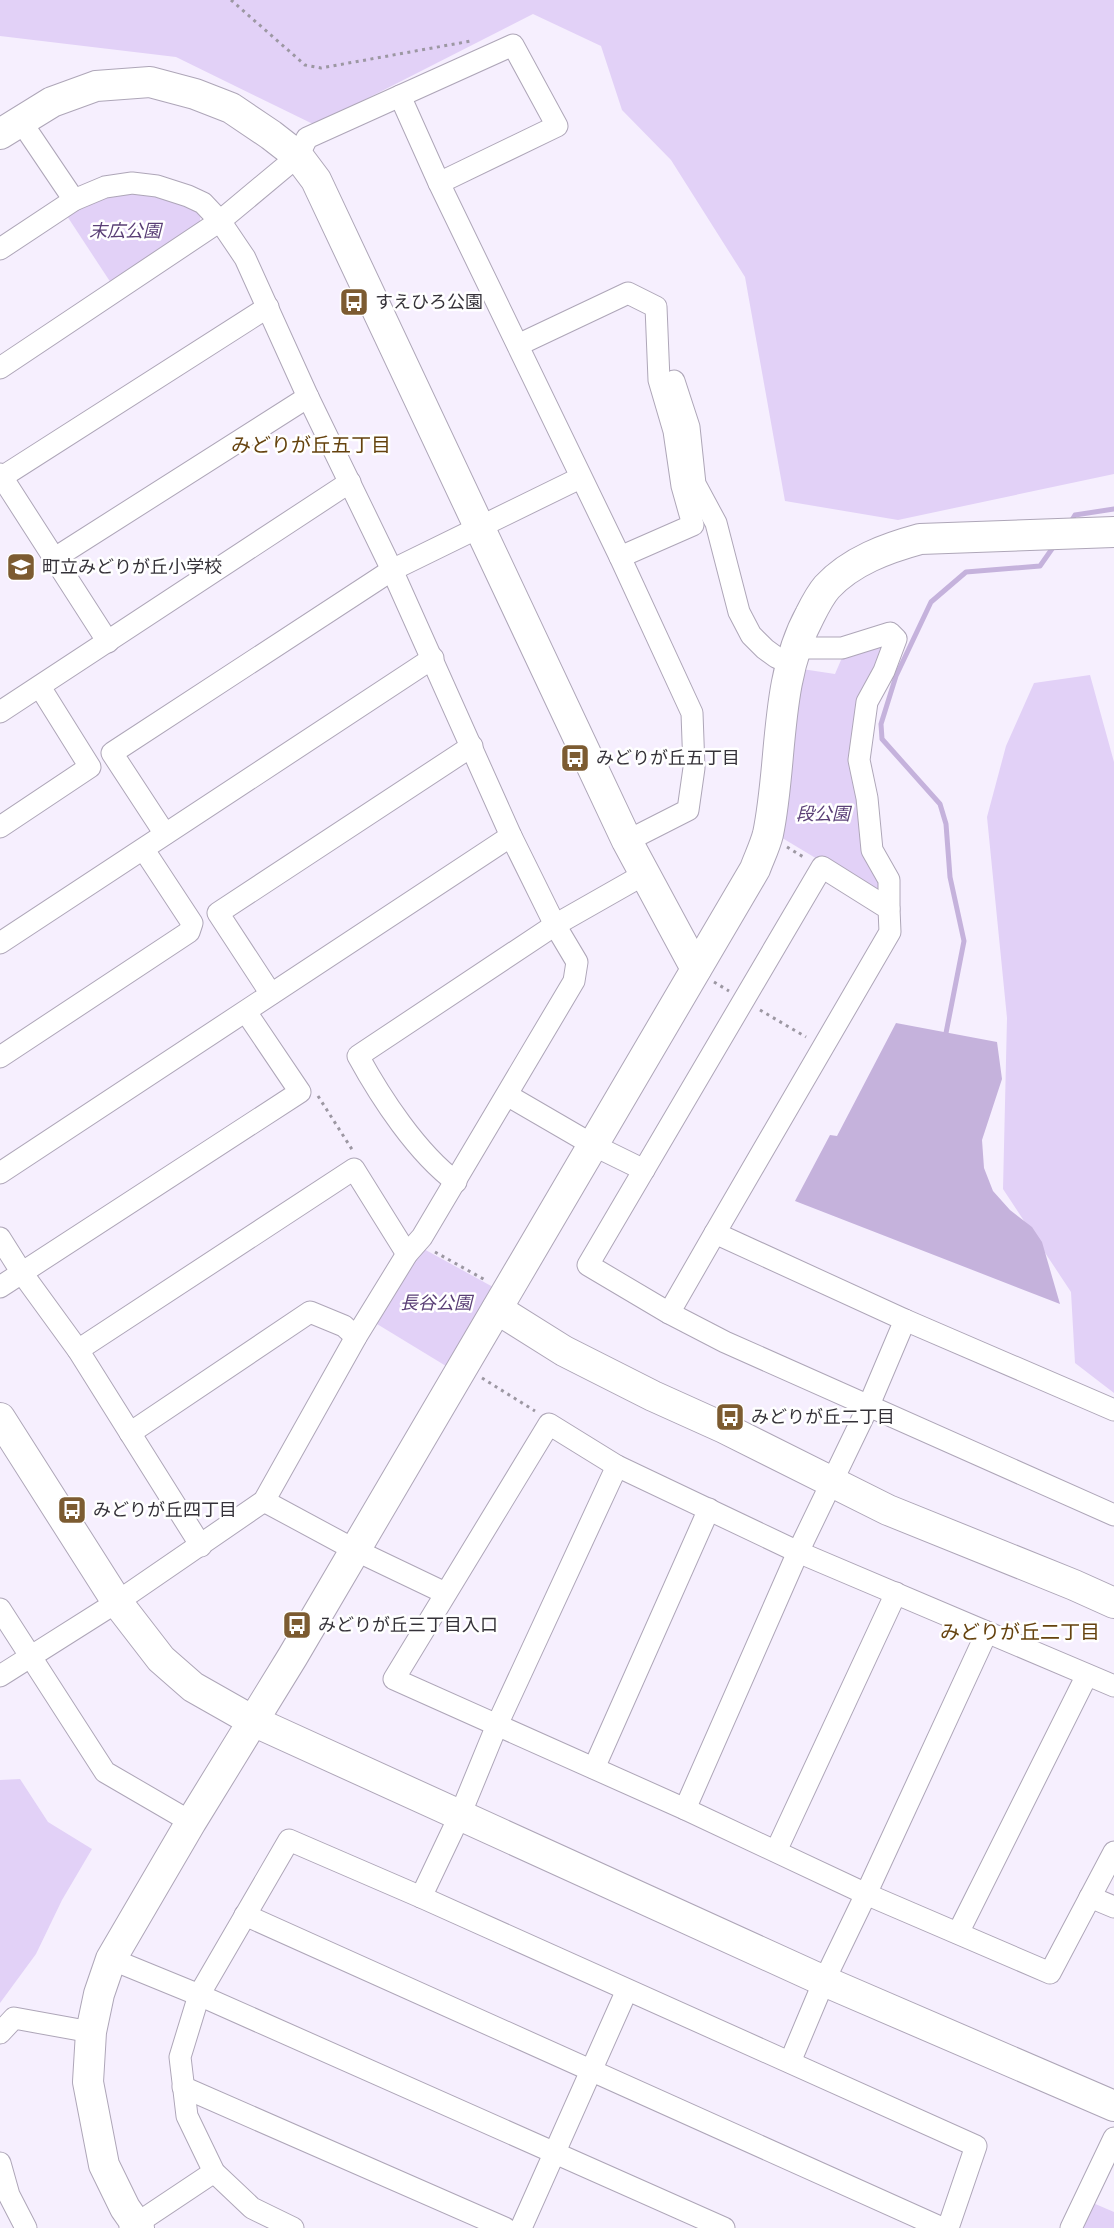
<svg xmlns="http://www.w3.org/2000/svg" width="1114" height="2228" viewBox="0 0 1114 2228" font-family="Literata,'Noto Sans JP',serif">
	<style>
		.green { fill: #e2d1f7 }
		.water { fill: #c5b2dc }
		.lines { fill: none; stroke-linecap: round; stroke-linejoin: round }
		.stream { stroke: #c5b2dc; stroke-width: 5 }
		.street-casing { stroke: #aea6b8; stroke-width: 23 }
		.secondary-casing { stroke: #aea6b8; stroke-width: 32 }
		.path { stroke: #9c97a2; stroke-width: 3; stroke-dasharray: 3 4.5; stroke-linecap: butt }
		.street { stroke: #fff; stroke-width: 21 }
		.secondary { stroke: #fff; stroke-width: 30 }
		.labels { text-anchor: middle; stroke-width: 5; stroke-linejoin: round; paint-order: stroke }
		.park-label { font-size: 18px; font-style: italic; fill: #5a3f76; stroke: #fff }
		.poi-label { font-size: 18px; fill: #353239; stroke: #fff; text-anchor: start }
		.neighbourhood-label { font-size: 20px; fill: #65420e; stroke: #fff }
	</style>
	<rect width="100%" height="100%" fill="#f6effe"/>
	<g class="green">
		<path d="M0 0H1114V474L898 520 785 501 745 277 671 160 622 110 601 46 533 14 315 125 176 57 0 36Z"/>
		<path d="M131 193C157 194 178 202 201 214L199 227 111 283 67 216C89 203 107 196 131 193Z"/>
		<path d="M885 641 853 758 886 887 872 892 779 836 802 669 835 674 844 653Z"/>
		<path d="M1090 675 1114 762V1393L1075 1363 1071 1292 1003 1189 1007 1018 987 817 1006 746 1034 683Z"/>
		<path d="M422 1248 493 1287 446 1366 377 1324Z"/>
		<path d="M20 1779 48 1822 92 1849 62 1900 36 1954 0 2003V1780Z"/>
		<path d="M1093 2203 1114 2212V2228H1082Z"/>
	</g>
	<path class="water" d="M896 1023 997 1042 1002 1079 982 1140 984 1168 993 1191 1010 1210 1032 1227 1042 1242 1060 1304 795 1201 830 1135 837 1136Z"/>
	<g class="lines">
		<g class="stream">
			<path d="M1070 523 1075 515 1114 509"/>
			<path d="M946 1033 964 941 950 877 946 824 940 804 882 739 881 724 896 676 931 602 966 572 1040 566 1054 546"/>
		</g>
		<g class="street-casing">
			<g id="street">
				<path d="M400 96 439 183 620 557 692 713 694 768 688 810 627 841"/>
				<path d="M20 120 74 200"/>
				<path d="M0 249 74 200 105 187 132 183 157 186 188 196 203 203 220 221 245 258 308 397 392 570 511 836 555 925 577 962 574 981 422 1237 407 1254 356 1337 264 1501 117 1602 0 1676"/>
				<path d="M518 345 628 293 656 307 659 380 674 431 682 486 693 525 620 557"/>
				<path d="M0 368 220 221 298 156 307 138 513 45 557 126 439 183"/>
				<path d="M674 381 689 427 695 484 716 523 739 612 751 635 765 649 776 657 791 664"/>
				<path d="M0 474 108 642"/>
				<path d="M2 477 268 307"/>
				<path d="M55 558 308 397"/>
				<path d="M795 648H842L890 633 896 639 884 671 867 702 859 760 867 798 872 850 889 880V909"/>
				<path d="M0 712 350 482"/>
				<path d="M0 827 90 767 40 687"/>
				<path d="M165 834 112 753 392 570 580 478"/>
				<path d="M0 943 433 658"/>
				<path d="M271 994 218 913 472 746"/>
				<path d="M0 1057 189 932 192 923 144 850"/>
				<path d="M507 1095 593 1145 644 1170"/>
				<path d="M0 1173 511 836"/>
				<path d="M456 1182C417 1153 381 1098 358 1056L555 925 643 875"/>
				<path d="M0 1238 22 1273 78 1350 201 1546"/>
				<path d="M0 1287 300 1092 246 1012"/>
				<path d="M669 1313 715 1233"/>
				<path d="M78 1350 354 1169 407 1254"/>
				<path d="M1114 1410 905 1320 715 1233 890 932 889 909 822 867 588 1265 669 1313 725 1342 1114 1515"/>
				<path d="M130 1433 310 1312 344 1326 356 1337"/>
				<path d="M264 1501 355 1550 445 1593"/>
				<path d="M0 1609 105 1772 191 1822"/>
				<path d="M1114 1686 798 1552 617 1466 549 1424 394 1679 685 1809 866 1894 1050 1973 1114 1852"/>
				<path d="M594 1768 709 1509"/>
				<path d="M685 1809 798 1552 869 1405 905 1320"/>
				<path d="M776 1851 896 1593"/>
				<path d="M421 1897 460 1815 497 1725 617 1466"/>
				<path d="M1090 1897 1114 1907"/>
				<path d="M245 1915 942 2228"/>
				<path d="M958 1933 1087 1675"/>
				<path d="M111 1959 199 1995 724 2228"/>
				<path d="M0 2033 14 2018 91 2032"/>
				<path d="M790 2062 824 1981 866 1894 987 1632"/>
				<path d="M183 2087 505 2228"/>
				<path d="M0 2163 9 2195 26 2228"/>
				<path d="M130 2228 214 2172"/>
				<path d="M293 2228 252 2208 214 2172 187 2116 180 2057 199 1995 289 1840 421 1897 976 2146 948 2228"/>
				<path d="M521 2228 627 1990"/>
				<path d="M1071 2228 1114 2138"/>
			</g>
		</g>
		<g class="secondary-casing">
			<g id="secondary">
				<path d="M0 134 52 102 96 86 150 82 195 94 231 108 271 135 298 156 316 180 627 841 696 969"/>
				<path d="M497 1309 564 1351 653 1396 724 1428 888 1510 1074 1585 1114 1603"/>
				<path d="M0 1418 117 1602 161 1659 193 1687 253 1721 824 1981 1114 2106"/>
				<path d="M139 2228 125 2208 104 2165 88 2082 91 2032 99 1994 111 1959 191 1822 293 1656 755 869C759 858 765 846 768 834 783 762 774 681 810 615 815 605 820 595 827 587 851 561 887 548 920 539L1114 532"/>
			</g>
		</g>
		<g class="path">
			<path d="M231 0 305 65 321 68 471 41"/>
			<path d="M787 847 805 858"/>
			<path d="M714 982 729 991"/>
			<path d="M760 1010 806 1037"/>
			<path d="M318 1096 353 1151"/>
			<path d="M435 1252 487 1281"/>
			<path d="M482 1378 535 1411"/>
		</g>
		<use href="#street" class="street"/>
		<use href="#secondary" class="secondary"/>
	</g>
	<defs>
		<g id="bus-square" transform="scale(1.5)"><rect x="-9" y="-9" width="18" height="18" rx="4" fill="#7c5b31" stroke="#fff"/><path d="M-5-6H5V4H4V6H2V4H-2V6H-4V4H-5ZM-3.5-4V0h7V-4ZM-3.5 1.2v1.5H-2V1.2ZM2 1.2v1.5H3.5V1.2Z" fill="#fff"/></g>
		<g id="school-square" transform="scale(1.5)"><rect x="-9" y="-9" width="18" height="18" rx="4" fill="#7c5b31" stroke="#fff"/><path d="M0-5L7-2L0 1L-7-2ZM-4 1L0 2.5L4 1V4Q0 6-4 4Z" fill="#fff"/></g>
	</defs>
	<g fill-rule="evenodd">
		<use href="#bus-square" x="354" y="302"/>
		<use href="#school-square" x="21" y="567"/>
		<use href="#bus-square" x="575" y="758"/>
		<use href="#bus-square" x="730" y="1417"/>
		<use href="#bus-square" x="72" y="1510"/>
		<use href="#bus-square" x="297" y="1625"/>
	</g>
	<g class="labels">
		<g class="park-label">
			<text x="125" y="237">末広公園</text>
			<text x="823" y="820">段公園</text>
			<text x="436" y="1309">長谷公園</text>
		</g>
		<g class="poi-label">
			<text x="375" y="308">すえひろ公園</text>
			<text x="42" y="573">町立みどりが丘小学校</text>
			<text x="596" y="764">みどりが丘五丁目</text>
			<text x="751" y="1423">みどりが丘二丁目</text>
			<text x="93" y="1516">みどりが丘四丁目</text>
			<text x="318" y="1631">みどりが丘三丁目入口</text>
		</g>
		<g class="neighbourhood-label">
			<text x="311" y="452">みどりが丘五丁目</text>
			<text x="1020" y="1639">みどりが丘二丁目</text>
		</g>
	</g>
</svg>
